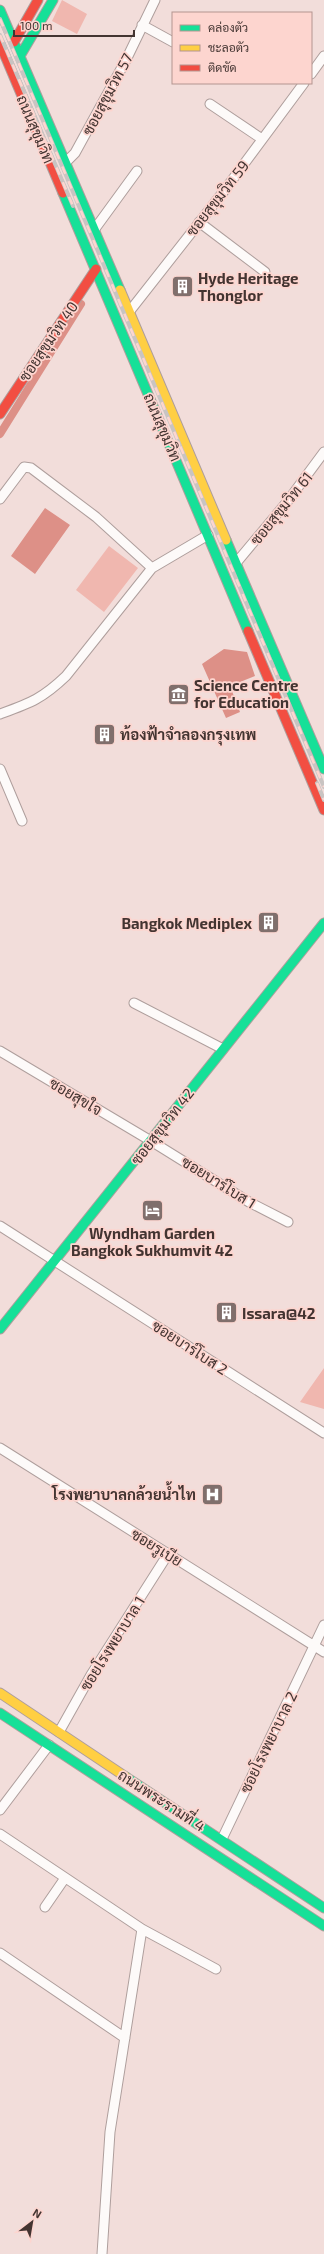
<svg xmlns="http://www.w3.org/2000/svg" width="324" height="2254" font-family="'Exo 2',Sarabun,sans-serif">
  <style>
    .green { fill: #f0b7af }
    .water { fill: #dd9087 }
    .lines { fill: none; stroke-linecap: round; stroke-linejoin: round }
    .canal { stroke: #dd9087; stroke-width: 8 }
    .street-casing { stroke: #ae9e9c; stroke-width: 11 }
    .fast-casing { stroke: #ae9e9c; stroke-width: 11 }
    .slow-casing { stroke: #ae9e9c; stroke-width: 11 }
    .jam-casing { stroke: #ae9e9c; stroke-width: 11 }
    .street { stroke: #fdfaf9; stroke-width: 9 }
    .fast { stroke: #16e098; stroke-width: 9 }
    .slow { stroke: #ffcf43; stroke-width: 9 }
    .jam { stroke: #f24e42; stroke-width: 9 }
    .rail-casing { stroke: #c9c4c2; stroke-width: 4 }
    .rail { stroke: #fdd5cf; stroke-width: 2.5; stroke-dasharray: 8; stroke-linecap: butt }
    .labels { text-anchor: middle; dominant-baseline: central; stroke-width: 3.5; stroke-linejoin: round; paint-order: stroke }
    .street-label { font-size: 15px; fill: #433431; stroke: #fdd5cf }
    .poi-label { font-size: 15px; font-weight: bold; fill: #433431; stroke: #fdd5cf; text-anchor: start }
  </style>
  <rect width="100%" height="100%" fill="#f2ddda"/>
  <path class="green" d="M62,0L87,14L77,34L52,21Z
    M109,546L138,568L104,612L76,590Z
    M324,1368V1409L300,1402Z"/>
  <path class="water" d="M45,508L70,525L35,574L11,556Z
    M224,649L247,652L255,676L230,686L240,712L226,718L202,664Z"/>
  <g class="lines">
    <path class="canal" d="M0,434L81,304"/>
    <defs>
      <path id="street" d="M142,25L173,42
        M311,74L324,56
        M210,104L262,139
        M65,163L75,153L126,60L155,0
        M199,222L265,272
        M94,230L137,171
        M129,312L224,191L304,83
        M0,499L24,467L31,468L96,517L152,568
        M236,563L287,502L324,452
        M0,714C30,703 42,699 66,676L152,568L208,535
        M0,769L22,821
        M134,1003L223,1049
        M0,1051L151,1141L249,1202L288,1222
        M0,1226L324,1433
        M0,1448L324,1652
        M59,1732L91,1675L168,1554
        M0,1810L49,1745
        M0,1834L142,1929L216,1969
        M222,1839L324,1625
        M45,1907L65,1878
        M0,1953L125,2038
        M102,2254L110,2132L142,1929"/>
      <path id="fast" d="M0,10L120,290
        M20,56L53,0
        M63,193L248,631
        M226,540L324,769
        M0,1329L324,923
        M0,1713L324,1926
        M126,1777L324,1908"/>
      <path id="slow" d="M120,290L226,540
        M0,1693L126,1777"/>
      <path id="jam" d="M14,42L38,0
        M0,44L63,193
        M0,414L96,269
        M248,631L324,810"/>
    </defs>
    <use href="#street" class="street-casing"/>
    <use href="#fast" class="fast-casing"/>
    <use href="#slow" class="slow-casing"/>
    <use href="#jam" class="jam-casing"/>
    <use href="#street" class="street"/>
    <use href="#fast" class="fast"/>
    <use href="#slow" class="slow"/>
    <use href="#jam" class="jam"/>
    <defs>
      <path id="rail" d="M0,19L324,787
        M0,35L73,206
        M317,783L324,800"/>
    </defs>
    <use href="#rail" class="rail-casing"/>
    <use href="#rail" class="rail"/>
  </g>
  <defs>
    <symbol id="building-square" viewBox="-11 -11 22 22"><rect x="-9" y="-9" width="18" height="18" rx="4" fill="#806f6c" stroke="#fdd5cf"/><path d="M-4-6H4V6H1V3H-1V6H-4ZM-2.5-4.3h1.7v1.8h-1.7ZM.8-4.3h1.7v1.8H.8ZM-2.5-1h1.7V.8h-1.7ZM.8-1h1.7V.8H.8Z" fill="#fff"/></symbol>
    <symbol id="museum-square" viewBox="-11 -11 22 22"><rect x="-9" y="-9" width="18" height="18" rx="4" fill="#806f6c" stroke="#fdd5cf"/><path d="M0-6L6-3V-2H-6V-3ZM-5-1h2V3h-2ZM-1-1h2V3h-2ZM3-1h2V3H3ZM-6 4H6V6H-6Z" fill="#fff"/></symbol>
    <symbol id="hotel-square" viewBox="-11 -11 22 22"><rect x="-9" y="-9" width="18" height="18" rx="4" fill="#806f6c" stroke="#fdd5cf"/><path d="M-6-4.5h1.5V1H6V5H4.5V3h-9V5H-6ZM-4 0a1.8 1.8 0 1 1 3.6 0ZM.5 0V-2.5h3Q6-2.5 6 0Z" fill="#fff"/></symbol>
    <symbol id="hospital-square" viewBox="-11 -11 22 22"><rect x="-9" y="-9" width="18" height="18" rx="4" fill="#806f6c" stroke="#fdd5cf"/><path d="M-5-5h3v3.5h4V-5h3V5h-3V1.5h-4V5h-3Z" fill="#fff"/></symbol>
  </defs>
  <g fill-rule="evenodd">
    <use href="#building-square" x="170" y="274" width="25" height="25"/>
    <use href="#museum-square" x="166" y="682" width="25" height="25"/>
    <use href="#building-square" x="92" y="722" width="25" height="25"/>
    <use href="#building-square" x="256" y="910" width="25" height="25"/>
    <use href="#hotel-square" x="140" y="1198" width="25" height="25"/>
    <use href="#building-square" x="214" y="1300" width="25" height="25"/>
    <use href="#hospital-square" x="200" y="1482" width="25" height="25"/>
  </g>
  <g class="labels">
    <g class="street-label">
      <text transform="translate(107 94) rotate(-62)">ซอยสุขุมวิท 57</text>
      <text transform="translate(36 129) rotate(67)">ถนนสุขุมวิท</text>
      <text transform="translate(217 198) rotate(-52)">ซอยสุขุมวิท 59</text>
      <text transform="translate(48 341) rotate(-56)">ซอยสุขุมวิท 40</text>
      <text transform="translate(163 427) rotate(67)">ถนนสุขุมวิท</text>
      <text transform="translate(281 508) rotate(-51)">ซอยสุขุมวิท 61</text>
      <text transform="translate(76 1096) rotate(31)">ซอยสุขใจ</text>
      <text transform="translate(162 1126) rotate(-52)">ซอยสุขุมวิท 42</text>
      <text transform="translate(219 1182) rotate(32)">ซอยบาร์โบส 1</text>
      <text transform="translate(190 1347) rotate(33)">ซอยบาร์โบส 2</text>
      <text transform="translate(157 1547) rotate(32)">ซอยรูเบีย</text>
      <text transform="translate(112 1643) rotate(-58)">ซอยโรงพยาบาล 1</text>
      <text transform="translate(268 1742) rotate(-64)">ซอยโรงพยาบาล 2</text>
      <text transform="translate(162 1800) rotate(33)">ถนนพระรามที่ 4</text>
    </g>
    <g class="poi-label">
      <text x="198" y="278">Hyde Heritage<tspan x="198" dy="17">Thonglor</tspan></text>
      <text x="194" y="685">Science Centre<tspan x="194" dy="17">for Education</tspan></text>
      <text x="120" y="734">ท้องฟ้าจำลองกรุงเทพ</text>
      <text x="252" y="923" text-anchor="end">Bangkok Mediplex</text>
      <text x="152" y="1233" text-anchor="middle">Wyndham Garden<tspan x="152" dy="17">Bangkok Sukhumvit 42</tspan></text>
      <text x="242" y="1313">Issara@42</text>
      <text x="196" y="1494" text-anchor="end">โรงพยาบาลกล้วยน้ำไท</text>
    </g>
  </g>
  <rect x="172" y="12" width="140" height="72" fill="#fdd5cf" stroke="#b39590"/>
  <rect x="180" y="25" width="20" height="6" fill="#16e098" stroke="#b39590"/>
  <text x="208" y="32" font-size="12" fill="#433431">คล่องตัว</text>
  <rect x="180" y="45" width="20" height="6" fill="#ffcf43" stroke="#b39590"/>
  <text x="208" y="52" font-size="12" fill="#433431">ชะลอตัว</text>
  <rect x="180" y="65" width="20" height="6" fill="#f24e42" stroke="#b39590"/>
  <text x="208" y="72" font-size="12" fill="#433431">ติดขัด</text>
  <g transform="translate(32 2222) rotate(31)" stroke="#fdd5cf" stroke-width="3" paint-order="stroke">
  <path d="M0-3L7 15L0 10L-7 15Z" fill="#433431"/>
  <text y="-6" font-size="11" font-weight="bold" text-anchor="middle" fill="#433431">N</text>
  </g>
  <path d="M14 30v6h120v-6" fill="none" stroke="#433431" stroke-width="2"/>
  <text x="20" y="30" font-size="12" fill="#433431" stroke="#fdd5cf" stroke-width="3" paint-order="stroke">100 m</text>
</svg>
